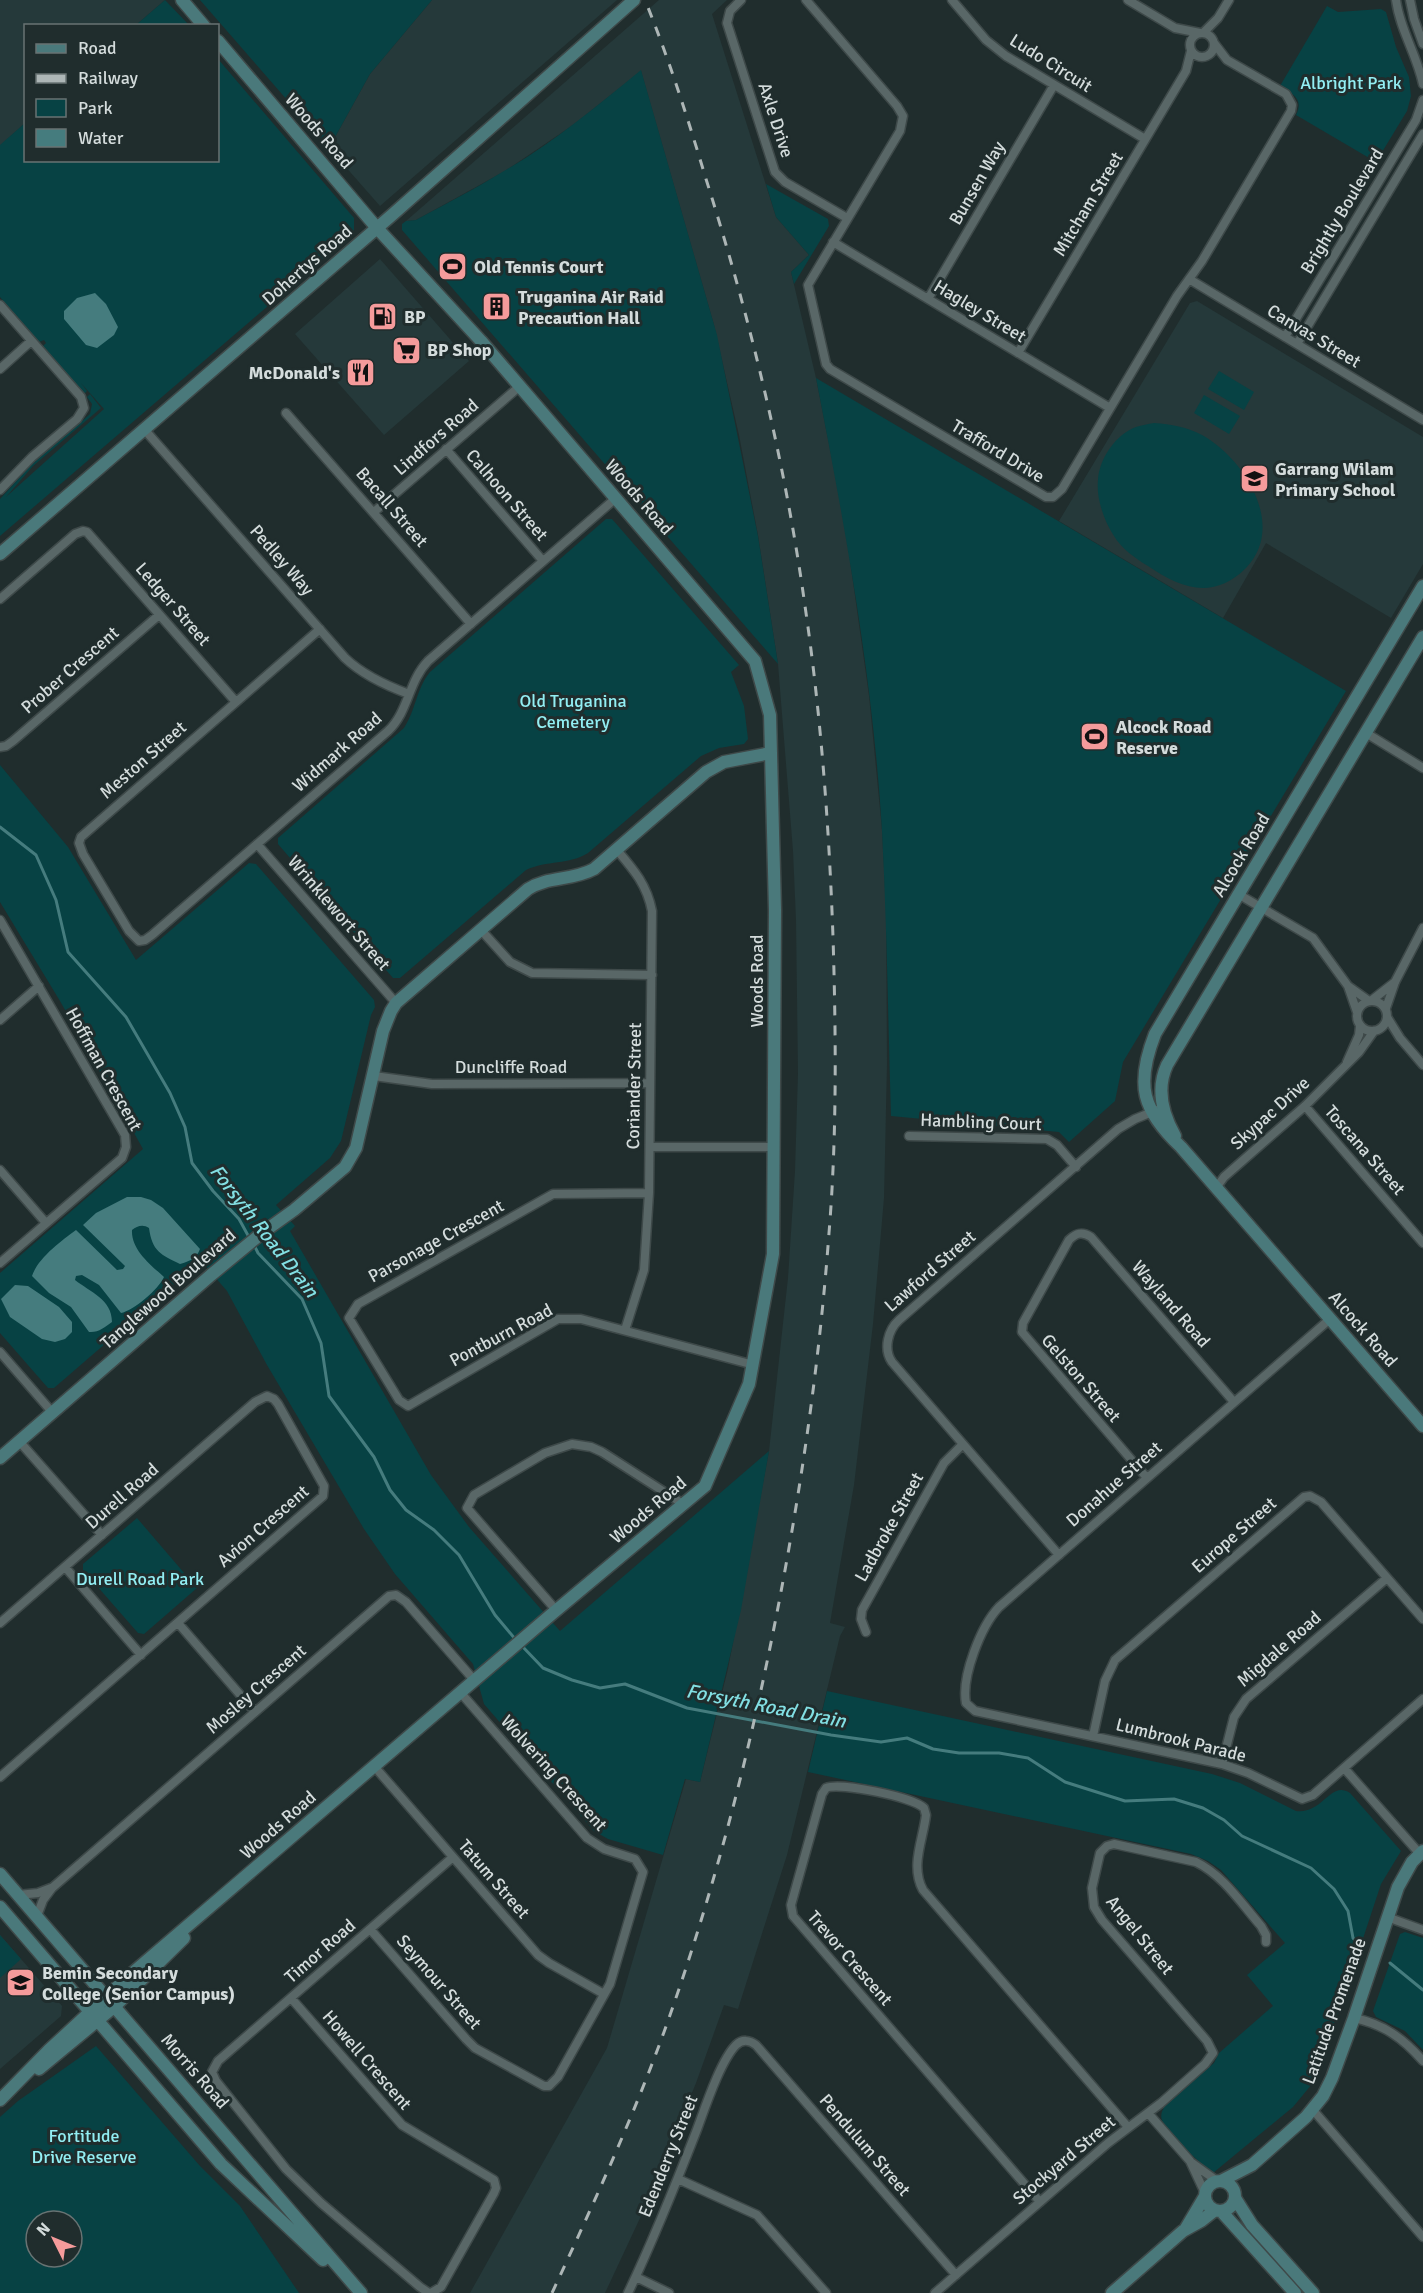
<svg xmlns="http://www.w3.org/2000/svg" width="1423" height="2293" font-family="Signika,sans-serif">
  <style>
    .built { fill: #25393a }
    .green { fill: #074244; fill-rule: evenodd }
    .water { fill: #457c7e }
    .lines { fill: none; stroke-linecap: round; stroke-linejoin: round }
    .stream { stroke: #457c7e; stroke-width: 3 }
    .street-casing { stroke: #3e4949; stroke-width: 11 }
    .secondary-casing { stroke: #3e4949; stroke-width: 15 }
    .street { stroke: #596767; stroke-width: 8 }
    .secondary { stroke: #4a797b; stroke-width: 12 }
    .rail { stroke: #adb6b6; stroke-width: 3; stroke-dasharray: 10 10; stroke-linecap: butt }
    .labels { text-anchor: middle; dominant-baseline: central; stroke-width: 6; stroke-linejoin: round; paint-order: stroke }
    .street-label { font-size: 18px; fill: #d4dcdc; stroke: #202d2d }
    .park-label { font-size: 18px; fill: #92eef3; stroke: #202d2d }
    .poi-label { font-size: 18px; font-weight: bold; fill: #d4dcdc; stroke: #202d2d; text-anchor: start }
    .water-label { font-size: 20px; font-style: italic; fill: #82dfe3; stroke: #202d2d }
  </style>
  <rect width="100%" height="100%" fill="#202d2d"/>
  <path class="built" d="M0,0H165L136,25L26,26L25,123L0,146Z
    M432,0H617L380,206L329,148L370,74Z
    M659,0H727L712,14L776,217L809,255L791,272L816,378L845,525L869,696L882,830L886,907L887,1064L884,1198L873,1324L854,1485L830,1623L845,1627L840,1636L787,1855L738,2009L724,2005L696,2083L648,2201L605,2293H470L607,2048L686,1779L700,1782L728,1669L769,1451L788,1278L795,1171L798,1073L796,920L793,851L778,664L758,535L739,435L714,325L641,71L573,125L505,171L416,220L406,221Z
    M380,259L469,361L384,435L295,334Z
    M1197,301L1423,437V564L1391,618L1266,543L1223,618L1059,521L1190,303Z
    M0,1935L62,2006L61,2016L0,2069Z"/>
  <path class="green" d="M165,0L189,25H136Z
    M200,0H432L370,74L329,148Z
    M1327,6L1338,12L1381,9L1386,12L1396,47L1409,77L1411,96L1407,111L1376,162L1296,115C1304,99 1293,94 1280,86Z
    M218,59L354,218V232L0,536V499L30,466L90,414L92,404L87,397L90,394L101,408L33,466L6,497L104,409L81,383L87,391L84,394L43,346L46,343L44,340L39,342L0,297V145L25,123L26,160H218Z
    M641,70L717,335L758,536L778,664L402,230V224L406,221L416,220C445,204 475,189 504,171C553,143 597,106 641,70Z
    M766,184L828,219L829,226L794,284L791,272L809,255L776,217Z
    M1219,371L1254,392L1244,410L1208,389Z
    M816,378L1346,691L1123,1062L1115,1101L1069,1142L1059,1132L891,1116C888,1021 887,926 882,831C873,678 845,527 816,378Z
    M1204,395L1240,416L1229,434L1194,413Z
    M1154,423C1171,424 1187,427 1202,435C1244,458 1287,526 1246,568C1214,600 1181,589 1148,566C1136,559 1121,548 1114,536C1104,521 1096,498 1098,480C1099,459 1116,434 1136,427C1142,425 1148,424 1154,423Z
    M606,519H612L739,665L731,672L744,706L748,739L744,744L719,748L701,756L588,853C569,865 547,860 526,870L400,978H393L278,844V838L404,728C416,710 416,689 430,672Z
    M0,765L68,847L136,960L249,863L256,864L374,1000L375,1007L371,1015L341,1141L330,1158L276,1205L295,1226L290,1231L431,1475L469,1527L560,1631L769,1451L741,1610L700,1782L685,1779L663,1855L608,1839L594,1831L484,1704L473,1664L395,1574L364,1529L267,1365L227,1291L201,1261L54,1388H48L0,1333V1273L143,1149L60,1001L0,902Z
    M137,1518L197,1588L144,1634L138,1633L83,1570V1564Z
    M827,1691L1212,1774L1240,1783L1296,1811C1324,1814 1330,1780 1350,1793L1401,1851L1381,1884L1343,1999L1312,2084L1293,2107L1213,2173C1200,2163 1168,2135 1162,2120C1160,2115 1162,2111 1165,2106L1214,2063L1219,2053L1273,2006L1247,1975L1285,1943L1221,1870L1208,1861L1191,1854L808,1772Z
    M1405,1932L1423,1938V2050L1405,2031L1376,2017L1373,2011L1400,1934Z
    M0,1935L21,1959L0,1978Z
    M96,2046L200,2166L240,2206L299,2293H0V2117L18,2101ZM36,2221H72V2257H36Z"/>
  <path class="water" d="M95,293L106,304L118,327L114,335L97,348L86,345L64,319V311L77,298Z
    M127,1197H141L151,1200L163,1208L200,1249C196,1259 190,1261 180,1264C161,1255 152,1251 149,1228C143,1224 137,1226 132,1230C131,1250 151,1265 164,1277C159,1289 133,1311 121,1313L99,1285L82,1275L76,1276L75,1280C90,1292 112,1299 112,1322C105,1327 98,1333 89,1332L71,1307L49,1293L32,1276C38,1258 61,1241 76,1230L117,1270L123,1269L125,1266L83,1225L96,1213Z
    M15,1285L28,1286L59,1307L72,1322V1332L65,1339L55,1342L42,1339L10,1317L1,1299Z"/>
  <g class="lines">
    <path class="stream" d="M0,827L36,855L56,900L68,952L126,1017L170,1093L185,1127L192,1163L213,1191L239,1219L250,1239
      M254,1245L258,1253L302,1299L321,1343L329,1396L374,1457L390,1490L406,1510L434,1530L459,1555L495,1615L516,1640
      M521,1645L543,1668L572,1680L600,1688L625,1684L687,1708L831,1735L881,1742L907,1738L933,1749L959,1753H999L1028,1758L1065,1782L1125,1801L1174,1799L1203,1808L1224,1820L1242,1836L1311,1868L1334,1889L1348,1911L1353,1938L1360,1946
      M1390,1963L1423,1990"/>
    <defs>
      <path id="street" d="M741,0L730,11L727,23L775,172L785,182L847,218
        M806,0L897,106L903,116L900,131L808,285L826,364L830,369L1046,497H1053L1062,489L1177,296L1202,261L1291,111L1292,105L1286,94L1227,60L1214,43
        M952,0L986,40L1006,56L1145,139
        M1128,0L1175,28L1200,33
        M1396,0C1400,30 1417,55 1423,84
        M1410,0L1414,19L1423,44
        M1190 45a12 12 0 1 1 24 0a12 12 0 1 1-24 0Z
        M1203,33L1218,18L1229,0
        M833,242L1110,408
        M1189,279L1423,420
        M928,299L1054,85
        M0,305L81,397L84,408L77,419L32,457L0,490
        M1285,337L1416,120L1423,100
        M1297,344L1423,134
        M1018,353L1186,71L1191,51
        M0,369L31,341
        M286,413L471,624
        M144,429L345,658C363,675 387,686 409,694
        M446,449L543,561
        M374,512L520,386
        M0,599L75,534L83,531L87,532L236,702
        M320,629L81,837L79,843L83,854L129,931L139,941L145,940L152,935L388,731C409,711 408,682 428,661L616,498
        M1366,733L1423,768
        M0,747L6,746L13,741L159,615
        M257,844L396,1003
        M617,850C634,870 647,885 652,911L649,1193L644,1270L625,1330
        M1238,894L1313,938L1348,986L1357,1012
        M0,920L125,1135L126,1147L122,1158L0,1263
        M481,930L510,962L532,973L652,975
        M1348,986L1369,1001
        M1372,1000L1395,982
        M1357 1016a15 15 0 1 1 30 0a15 15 0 1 1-30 0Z
        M1386,1008L1395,982L1423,928
        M1387,1017L1400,1038L1423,1065
        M0,1020L39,986
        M1347,1062L1359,1035L1360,1026
        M374,1076L432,1084L650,1083
        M1305,1106L1423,1243
        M909,1136L1047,1139L1057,1145L1076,1167
        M650,1147H775
        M0,1170L46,1223
        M1216,1188L1224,1177L1305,1106L1359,1052L1374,1031
        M649,1193L553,1194L358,1304L349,1318L399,1400L408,1406L558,1319H581L754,1365
        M1330,1319L999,1607C981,1626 961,1677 966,1703L975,1711L1222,1764L1248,1773L1302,1799L1313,1795L1423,1699
        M0,1352L52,1412
        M19,1441L102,1535
        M1147,1478L1022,1332L1023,1323L1069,1240C1076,1233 1082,1231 1091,1237L1234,1402
        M1059,1555L892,1362C883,1349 888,1330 899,1320L1118,1129L1135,1119L1157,1110
        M65,1567L141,1655
        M556,1610L467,1508L474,1495L545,1453L572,1444L591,1447L602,1452L683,1504
        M0,1623L255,1402L267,1396L274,1399L278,1404L324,1486L323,1496L0,1777
        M178,1623L255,1712
        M866,1632L861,1619L862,1610L944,1463L963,1444
        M1093,1736L1105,1681L1115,1660L1304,1497L1310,1496L1321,1502L1423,1619
        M1222,1764L1234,1717L1246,1699L1387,1578
        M374,1766L538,1955L549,1963L604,1994
        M1344,1768L1420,1854
        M18,1895L38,1893L51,1888
        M37,1916L43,1900L52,1888L389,1596L396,1595L406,1602L474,1680
        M1387,1917L1423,1930
        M370,1929L466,2039L475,2048L544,2086H549L558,2077L610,1984L643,1872L635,1859L604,1849L587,1838L460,1692
        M291,1998L402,2125L494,2180L496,2188L494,2193L441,2287L431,2293
        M1354,2018C1383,2024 1403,2038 1423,2061
        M1313,2110L1423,2237
        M1148,2113L1190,2161L1205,2193
        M1192,2163L1217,2181
        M678,2179L757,2215L826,2293
        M1040,2202L793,1916L791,1905L822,1794L826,1788C840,1782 913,1797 924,1808L926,1815C923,1840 910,1866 923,1890L1128,2127
        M636,2277L669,2293
        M429,2293L420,2287L321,2203L286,2169L216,2081L212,2072L218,2061L453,1857
        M628,2293C653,2241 675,2186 696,2132C704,2111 720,2061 736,2045C742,2039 750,2040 756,2045L956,2275
        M935,2293L1108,2143L1161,2103L1205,2064L1213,2053L1207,2041L1102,1920L1094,1907L1092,1888L1100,1853L1107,1846L1114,1844L1196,1862C1223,1875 1241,1903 1261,1926L1266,1935V1942"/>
      <path id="secondary" d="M182,0L204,26
        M0,554L392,215L634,0
        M1423,586L1155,1034C1135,1085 1142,1110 1181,1147L1423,1426
        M1175,1136C1162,1113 1156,1089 1167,1065L1423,637
        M0,1458L211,1275L262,1233L294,1210L345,1167L356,1148L383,1031L391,1011L396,1003L528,889C548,876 572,881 594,869L706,772L724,762L771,753
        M0,1874L361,2293
        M0,1907L221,2164L323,2260
        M39,2069L115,2006L184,1938
        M0,2100L49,2050L129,1976L553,1613L705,1486L749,1384L773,1254L775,910L770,715L755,661L481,341L377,228L218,41
        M1205 2196a15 15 0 1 1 30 0a15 15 0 1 1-30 0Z
        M1221,2181L1252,2165L1306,2117L1323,2096L1332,2078L1354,2018L1398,1887L1412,1862L1423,1851
        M1235,2198L1252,2225L1313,2293
        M1221,2211L1295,2293
        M1186,2228L1205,2196
        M1112,2293L1183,2231L1201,2221L1215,2210"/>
    </defs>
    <use href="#street" class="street-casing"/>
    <use href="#secondary" class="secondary-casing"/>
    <use href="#street" class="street"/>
    <use href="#secondary" class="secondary"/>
    <path class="rail" d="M552,2293C592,2207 632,2120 664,2032C715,1890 752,1744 780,1597C803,1476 820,1355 829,1233C837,1135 836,1035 833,937C829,826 821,715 805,606C785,462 750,318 706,179C688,119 669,59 645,0"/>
  </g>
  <defs>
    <symbol id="stadium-square" viewBox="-11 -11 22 22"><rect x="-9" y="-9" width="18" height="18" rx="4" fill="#f59b9b" stroke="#202d2d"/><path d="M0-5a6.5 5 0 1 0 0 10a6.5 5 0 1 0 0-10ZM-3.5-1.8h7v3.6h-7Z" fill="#111"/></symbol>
    <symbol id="building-square" viewBox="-11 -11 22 22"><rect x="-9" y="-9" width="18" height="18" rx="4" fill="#f59b9b" stroke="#202d2d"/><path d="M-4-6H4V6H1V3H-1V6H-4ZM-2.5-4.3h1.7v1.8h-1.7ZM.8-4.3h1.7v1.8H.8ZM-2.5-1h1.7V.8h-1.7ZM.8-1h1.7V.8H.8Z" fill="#111"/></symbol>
    <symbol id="fuel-square" viewBox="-11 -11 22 22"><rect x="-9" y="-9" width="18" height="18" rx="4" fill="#f59b9b" stroke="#202d2d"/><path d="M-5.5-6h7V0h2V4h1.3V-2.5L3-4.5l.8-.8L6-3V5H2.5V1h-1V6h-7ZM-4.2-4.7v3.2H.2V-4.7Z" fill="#111"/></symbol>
    <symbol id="supermarket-square" viewBox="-11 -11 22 22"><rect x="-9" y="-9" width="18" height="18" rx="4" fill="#f59b9b" stroke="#202d2d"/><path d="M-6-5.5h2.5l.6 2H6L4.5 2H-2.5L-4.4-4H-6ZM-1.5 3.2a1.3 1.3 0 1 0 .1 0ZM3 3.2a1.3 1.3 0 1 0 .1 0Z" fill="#111"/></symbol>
    <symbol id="restaurant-square" viewBox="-11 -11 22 22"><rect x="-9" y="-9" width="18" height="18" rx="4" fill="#f59b9b" stroke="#202d2d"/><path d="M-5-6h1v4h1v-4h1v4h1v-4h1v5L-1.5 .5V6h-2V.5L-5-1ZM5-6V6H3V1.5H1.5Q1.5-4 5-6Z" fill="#111"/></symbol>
    <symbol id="school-square" viewBox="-11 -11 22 22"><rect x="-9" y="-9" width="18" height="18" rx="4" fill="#f59b9b" stroke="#202d2d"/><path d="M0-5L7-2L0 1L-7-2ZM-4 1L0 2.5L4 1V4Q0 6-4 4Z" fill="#111"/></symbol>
  </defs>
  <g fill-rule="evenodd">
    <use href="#stadium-square" x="436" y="250" width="33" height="33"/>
    <use href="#building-square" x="480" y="290" width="33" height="33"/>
    <use href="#fuel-square" x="366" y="300" width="33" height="33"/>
    <use href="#supermarket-square" x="390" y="334" width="33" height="33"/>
    <use href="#restaurant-square" x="344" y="356" width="33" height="33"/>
    <use href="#school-square" x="1238" y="462" width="33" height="33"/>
    <use href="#stadium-square" x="1078" y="720" width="33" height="33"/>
    <use href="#school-square" x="4" y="1966" width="33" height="33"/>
  </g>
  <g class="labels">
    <g class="street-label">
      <text transform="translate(1051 63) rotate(32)">Ludo Circuit</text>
      <text transform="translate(776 120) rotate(72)">Axle Drive</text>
      <text transform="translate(319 131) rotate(49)">Woods Road</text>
      <text transform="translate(977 183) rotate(-60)">Bunsen Way</text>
      <text transform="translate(1088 204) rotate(-59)">Mitcham Street</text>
      <text transform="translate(1342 211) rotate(-59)">Brightly Boulevard</text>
      <text transform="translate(307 265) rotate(-41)">Dohertys Road</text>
      <text transform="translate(980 311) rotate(31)">Hagley Street</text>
      <text transform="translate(1314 336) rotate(31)">Canvas Street</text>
      <text transform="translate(436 437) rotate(-41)">Lindfors Road</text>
      <text transform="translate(998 451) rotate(31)">Trafford Drive</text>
      <text transform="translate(507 495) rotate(49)">Calhoon Street</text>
      <text transform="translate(639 497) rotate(49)">Woods Road</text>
      <text transform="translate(392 507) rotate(49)">Bacall Street</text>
      <text transform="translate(282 560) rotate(49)">Pedley Way</text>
      <text transform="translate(173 604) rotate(49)">Ledger Street</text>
      <text transform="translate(70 670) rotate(-41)">Prober Crescent</text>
      <text transform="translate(337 752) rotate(-41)">Widmark Road</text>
      <text transform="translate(143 760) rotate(-41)">Meston Street</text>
      <text transform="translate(1241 855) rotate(-59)">Alcock Road</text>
      <text transform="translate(339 913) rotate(49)">Wrinklewort Street</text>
      <text transform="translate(757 981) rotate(-90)">Woods Road</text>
      <text x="511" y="1067">Duncliffe Road</text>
      <text transform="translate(104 1069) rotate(61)">Hoffman Crescent</text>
      <text transform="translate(634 1086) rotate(-89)">Coriander Street</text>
      <text transform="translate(1270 1113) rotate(-42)">Skypac Drive</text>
      <text transform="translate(981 1122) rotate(2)">Hambling Court</text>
      <text transform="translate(1365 1150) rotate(49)">Toscana Street</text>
      <text transform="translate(436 1241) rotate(-29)">Parsonage Crescent</text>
      <text transform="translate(930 1271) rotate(-41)">Lawford Street</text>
      <text transform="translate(168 1289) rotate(-41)">Tanglewood Boulevard</text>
      <text transform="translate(1171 1304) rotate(49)">Wayland Road</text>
      <text transform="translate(1363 1329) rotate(49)">Alcock Road</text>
      <text transform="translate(501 1335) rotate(-28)">Pontburn Road</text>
      <text transform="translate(1081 1378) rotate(49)">Gelston Street</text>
      <text transform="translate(1114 1484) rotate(-41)">Donahue Street</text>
      <text transform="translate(122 1496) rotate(-41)">Durell Road</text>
      <text transform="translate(648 1510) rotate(-40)">Woods Road</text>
      <text transform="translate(263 1526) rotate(-41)">Avion Crescent</text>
      <text transform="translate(889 1527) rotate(-61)">Ladbroke Street</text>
      <text transform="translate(1234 1535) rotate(-41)">Europe Street</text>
      <text transform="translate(1279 1649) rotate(-41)">Migdale Road</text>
      <text transform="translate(256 1689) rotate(-41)">Mosley Crescent</text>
      <text transform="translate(1181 1740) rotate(14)">Lumbrook Parade</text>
      <text transform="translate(554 1773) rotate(48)">Wolvering Crescent</text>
      <text transform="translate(278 1825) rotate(-41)">Woods Road</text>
      <text transform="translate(494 1879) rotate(49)">Tatum Street</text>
      <text transform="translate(1140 1935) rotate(51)">Angel Street</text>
      <text transform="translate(320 1951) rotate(-41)">Timor Road</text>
      <text transform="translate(850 1958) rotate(49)">Trevor Crescent</text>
      <text transform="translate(439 1982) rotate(49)">Seymour Street</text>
      <text transform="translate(1334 2011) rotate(-70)">Latitude Promenade</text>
      <text transform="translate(367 2060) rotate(49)">Howell Crescent</text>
      <text transform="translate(195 2071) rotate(49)">Morris Road</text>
      <text transform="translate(865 2145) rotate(49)">Pendulum Street</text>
      <text transform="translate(668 2156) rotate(-68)">Edenderry Street</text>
      <text transform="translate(1064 2160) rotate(-40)">Stockyard Street</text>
    </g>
    <g class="park-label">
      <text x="1351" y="83">Albright Park</text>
      <text x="573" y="701">Old Truganina<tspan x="573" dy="21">Cemetery</tspan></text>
      <text x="140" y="1579">Durell Road Park</text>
      <text x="84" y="2136">Fortitude<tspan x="84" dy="21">Drive Reserve</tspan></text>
    </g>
    <g class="poi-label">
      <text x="474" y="267">Old Tennis Court</text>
      <text x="518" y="297">Truganina Air Raid<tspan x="518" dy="21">Precaution Hall</tspan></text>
      <text x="404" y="317">BP</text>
      <text x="427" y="350">BP Shop</text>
      <text x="340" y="373" text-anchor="end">McDonald's</text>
      <text x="1275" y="469">Garrang Wilam<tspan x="1275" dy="21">Primary School</tspan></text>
      <text x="1116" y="727">Alcock Road<tspan x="1116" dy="21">Reserve</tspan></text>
      <text x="42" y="1973">Bemin Secondary<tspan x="42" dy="21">College (Senior Campus)</tspan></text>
    </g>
    <g class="water-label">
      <text transform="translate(264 1231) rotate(52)">Forsyth Road Drain</text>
      <text transform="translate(766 1706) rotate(11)">Forsyth Road Drain</text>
    </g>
  </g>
  <rect x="24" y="24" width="195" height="138" fill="#202d2d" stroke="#687373" stroke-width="1.5"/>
  <rect x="36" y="44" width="30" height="9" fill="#4a797b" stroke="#687373" stroke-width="1.5"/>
  <text x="78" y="54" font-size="18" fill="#d4dcdc">Road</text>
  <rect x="36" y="74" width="30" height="9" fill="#adb6b6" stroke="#687373" stroke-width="1.5"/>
  <text x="78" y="84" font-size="18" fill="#d4dcdc">Railway</text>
  <rect x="36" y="99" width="30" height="18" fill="#074244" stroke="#687373" stroke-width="1.5"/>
  <text x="78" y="114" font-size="18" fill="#d4dcdc">Park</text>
  <rect x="36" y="129" width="30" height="18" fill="#457c7e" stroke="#687373" stroke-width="1.5"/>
  <text x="78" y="144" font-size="18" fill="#d4dcdc">Water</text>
  <g transform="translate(54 2239) rotate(313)"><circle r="28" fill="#202d2d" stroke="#687373" stroke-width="1.5"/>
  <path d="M0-4.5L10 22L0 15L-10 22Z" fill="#f59b9b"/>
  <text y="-9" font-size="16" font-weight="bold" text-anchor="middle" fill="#d4dcdc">N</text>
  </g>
</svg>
